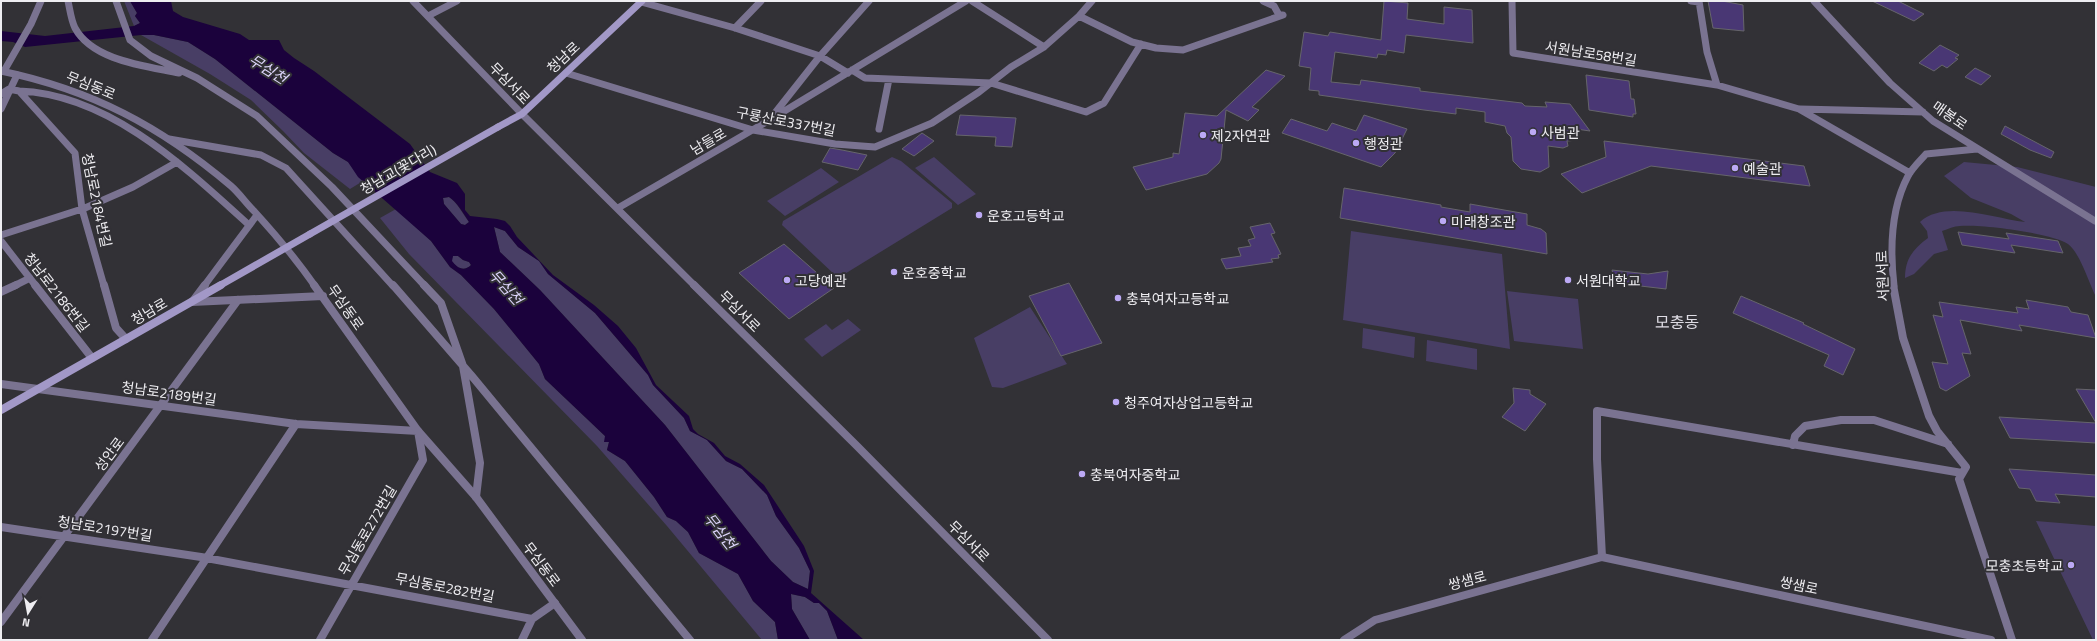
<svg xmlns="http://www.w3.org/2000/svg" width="2097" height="641" font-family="'Titillium Web','Noto Sans KR',sans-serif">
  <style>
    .green { fill: #483e65 }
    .water { fill: #1b023c; fill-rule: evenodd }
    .building { fill: #493774; stroke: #66656b }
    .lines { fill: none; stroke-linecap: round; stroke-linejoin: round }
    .minor-far1 { stroke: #7a7391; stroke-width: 7 }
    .minor { stroke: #7a7391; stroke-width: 8 }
    .tertiary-far1 { stroke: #7a7391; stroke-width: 7 }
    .tertiary { stroke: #7a7391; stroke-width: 8 }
    .secondary-far1 { stroke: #a298c7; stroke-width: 7 }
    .secondary { stroke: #a298c7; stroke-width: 8 }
    .secondary-bridge { stroke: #a298c7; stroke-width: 7 }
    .poi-dot { fill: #bca9f5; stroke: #323136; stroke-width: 1.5 }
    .labels { text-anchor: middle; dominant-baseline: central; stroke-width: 4; stroke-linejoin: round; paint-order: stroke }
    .street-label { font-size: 14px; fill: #eeedf1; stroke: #323136 }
    .poi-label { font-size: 14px; fill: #eeedf1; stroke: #323136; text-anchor: start }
    .water-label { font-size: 15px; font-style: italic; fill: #ddd5fb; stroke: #323136 }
    .quarter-label { font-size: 16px; fill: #dedce4; stroke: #323136 }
  </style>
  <rect width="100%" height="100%" fill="#323136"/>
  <path class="green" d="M124,1H130L137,13L135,16L140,23L134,26Z
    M141,35H154L188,42L215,59L333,153L348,162L363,181L350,189L304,153L283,131L251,100L210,74Z
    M892,157L901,161L952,203V208L843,275H835L782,225L783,221Z
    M934,157L976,194L958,205L915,168Z
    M1964,162L2017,167L2096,187V297C2089,283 2080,253 2068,244C2052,233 1980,224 1960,226C1954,226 1948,229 1942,231L1948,250L1934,254L1914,274L1905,278C1905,259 1913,249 1928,238L1927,231L1920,222C1945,199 1995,219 2025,222L2011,214L1971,198L1944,176Z
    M821,168L839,182L785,216L767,201Z
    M449,197C457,202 463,214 469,222L465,225L461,224L444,204L443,198Z
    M396,209L431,241L450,267L461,275L494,309L539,364L545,379L605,436L609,442L607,450L625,461L654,497L667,517L676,521L688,532L699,553L738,574L753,601L775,622L778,640H762L667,526L597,446L409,254L380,218Z
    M494,227L505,231L518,247L539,261L548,274L595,313L648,375L653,385L684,418L690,431L707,440L726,461L742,469L767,495L776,516L799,548L810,571L808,589L793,582L771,561L665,425L540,290L500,252Z
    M1351,231L1502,254L1510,349L1343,320Z
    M453,256H458L463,260L469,262L471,265C464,272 457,268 451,261Z
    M1507,291L1578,299L1583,349L1514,341Z
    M1030,307L1067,364L1003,388L992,387L974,338Z
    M848,319L861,330L822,357L804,339L826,324L832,330Z
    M1363,328L1415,337L1414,358L1362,348Z
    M1427,340L1477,349V370L1426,361Z
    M2036,521L2096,526V640H2093Z
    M791,594L805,597L814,603H819L827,611L838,640H810L792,609Z"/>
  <path class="water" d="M130,1H171L173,11L183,17L240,34L249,40H279L284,50L294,58L314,71L410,144L430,172L457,183L465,194V210L470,216L497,219L505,221L510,226L517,237L553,275L594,305L618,326L636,348L656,385L689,416L693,429L698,434L714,443L725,456L740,464L764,485L804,546L814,571L811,593L864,640H838L827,611L819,603H814L805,597L791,594L792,609L810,640H778L775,622L753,601L738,574L699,553L688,532L676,521L667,517L654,497L625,461L607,450L609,442H604L605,436L545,379L539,364L494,309L461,275L450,267L431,241L358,177L348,162L333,153L215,59L188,42L154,35H141L25,47L13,42L1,41V31L45,36L134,26L140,23L135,16L137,13ZM449,197C457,202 463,213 469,222L465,225L461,224L444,204L443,198ZM494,227L505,231L518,247L539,261L548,274L595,313L648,375L653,385L684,418L690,431L707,440L726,461L742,469L767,495L776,516L799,548L810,571L808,589L793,582L771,561L665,425L540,290L500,252ZM453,256H458L463,260L469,262L471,265C464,272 457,268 452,261Z"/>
  <path class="building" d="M1384,1L1408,3L1407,19L1444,24V7L1472,10L1473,43L1406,35L1404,53L1387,50L1386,55L1378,54L1377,58L1335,52L1331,82L1360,85L1361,80L1420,88V91L1522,103L1525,106L1547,107L1545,102L1570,104L1590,131L1576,129L1577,140L1567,141L1568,146L1563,148L1548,146L1549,167L1540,172L1521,169L1513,161L1511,137L1507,133L1505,126L1485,122V112L1456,108V114L1424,110L1319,95V91L1309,90L1311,68L1299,66L1304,32L1328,36L1330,32L1381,40Z
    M1708,1H1722L1743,5L1744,31L1713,28Z
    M1872,1H1898L1924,14L1914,21Z
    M1940,45L1959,55L1955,58L1958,59L1947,68L1942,65L1934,71L1919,63Z
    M1975,68L1991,76L1981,85L1965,77Z
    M1266,70L1285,76L1252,107L1259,110L1248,121L1226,110L1221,159L1219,163L1207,174L1146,190L1133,167L1173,157V153L1179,154L1185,113L1217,116Z
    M1586,75L1629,81L1631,99H1634L1636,114H1633V117L1589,110Z
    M960,115L1016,118L1012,147L995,146L996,137L956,135Z
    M1364,115L1407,129L1395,153L1381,167L1282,133L1291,119L1327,131L1332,123L1356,131Z
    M2005,126L2054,152L2051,158L2030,150L2001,134Z
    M922,133L934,141L914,156L902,149Z
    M1604,141L1804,166L1810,186L1651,166L1582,193L1561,174L1606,157Z
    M830,148L842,150L867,155L858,170L822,162Z
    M1344,188L1441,205V207L1470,212V204L1527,214V225L1541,229L1546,233L1547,254L1340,218Z
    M1270,223L1275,233L1271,234L1281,254L1278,255L1279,258L1271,259L1273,262L1226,269L1221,259L1241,256L1238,248L1251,246L1248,240L1255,238L1250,227Z
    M1958,232L2009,239L2006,233L2058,241L2063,253L2011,245L2015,253L1962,245Z
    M784,244L834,288L789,319L739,273Z
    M1612,270L1648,274L1668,271L1666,289L1615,283Z
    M1069,283L1102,343L1061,356L1029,296Z
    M1741,296L1804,323L1803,324L1855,349L1843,375L1824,366L1829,355L1733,313Z
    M2026,300L2068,307L2071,312L2088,315L2096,338L2019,325L2022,331L1960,320L1971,354L1962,353L1970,376L1946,391L1940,388L1932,362L1948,364L1933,315L1943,317L1939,302L2018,313L2016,307L2029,309Z
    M1513,388L1530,390V394L1546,404L1525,431L1502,417L1514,403Z
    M2076,389L2096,390V443L2010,438L1999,417L2096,423Z
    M2009,469L2096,475V497L2055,494L2060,503L2036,501L2030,489L2019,488Z"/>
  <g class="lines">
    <path class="minor-far1" d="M68,1C70,10 71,20 75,28C93,61 146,66 179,73
      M116,1L130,40L151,56L197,78L257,116L332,187L425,286
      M972,1L1044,47
      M1512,1L1513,53L1717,85L1799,109L1910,173
      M1691,1L1699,2
      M1699,1L1707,52L1717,85
      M1814,1L1890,83L1933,121L2095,221
      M641,2L735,28L820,56L848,73
      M428,16L457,1
      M1079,16L1132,42L1156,48L1183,50L1283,15H1279L1274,6L1263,1
      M735,28L761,1
      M852,70L865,78L991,83L1086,112L1104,103L1141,44
      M566,73L753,130L835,144L875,147L932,123L979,92L1011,67L1044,47L1079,16L1092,1
      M19,91C109,94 186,168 249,225
      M1,94L9,89L19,91L75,153L82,209L104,286
      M1,109L17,75
      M1800,109L1923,112
      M771,118L820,56L869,1
      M879,129L889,79
      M169,139L261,155L286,168L393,286
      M618,208L768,121L966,1
      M1,235L85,208L133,187L177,162
      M1,241L36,286
      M14,286L30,278
      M1894,286C1890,251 1891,208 1908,176C1913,167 1920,161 1926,154L1977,149"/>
    <path class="minor" d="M35,285L92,358
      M104,285L116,328L126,339
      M393,285L471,375L690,640
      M424,285L441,303L463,366L480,463L476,497
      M1893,285L1903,338L1929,416L1937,431L1966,467L1959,479L2012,640
      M1,292L16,285
      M1,384L296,424L418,431L423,460L320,640
      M1793,445L1795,436L1805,426L1841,420H1874L1948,444
      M1,527L201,557L532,619
      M1602,557L1597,459V411L1962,473
      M532,619L555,603
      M1,622L238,300
      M152,640L296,424
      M522,640L532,619"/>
    <path class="tertiary-far1" d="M413,1L522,114L695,286
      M1,71C92,90 160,126 231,186C239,193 246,203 254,211C276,235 296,259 315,286
      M4,71L31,24L41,1
      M204,286L257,215"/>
    <path class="tertiary" d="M314,285L418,431L476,497L582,640
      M694,285L857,446L1048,640
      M193,301L205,285
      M192,302L323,296
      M1344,640L1375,620L1602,557L1991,640"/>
    <path class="secondary-far1" d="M498,127L522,114L642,1
      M219,286L310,234"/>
    <path class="secondary" d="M1,410L221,285"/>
    <path class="secondary-bridge" d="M310,234L498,127"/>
  </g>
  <g class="poi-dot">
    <circle cx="1533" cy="132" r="4"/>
    <circle cx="1203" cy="135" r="4"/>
    <circle cx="1356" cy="143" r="4"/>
    <circle cx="1735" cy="168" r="4"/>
    <circle cx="979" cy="215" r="4"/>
    <circle cx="1443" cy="221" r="4"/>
    <circle cx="894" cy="272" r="4"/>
    <circle cx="787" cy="280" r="4"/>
    <circle cx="1568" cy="280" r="4"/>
    <circle cx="1118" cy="298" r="4"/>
    <circle cx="1116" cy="402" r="4"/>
    <circle cx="1082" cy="474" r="4"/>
    <circle cx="2071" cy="565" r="4"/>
  </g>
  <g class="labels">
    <g class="street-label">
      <text transform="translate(1591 53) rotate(9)">서원남로58번길</text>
      <text transform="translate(563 57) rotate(-43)">청남로</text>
      <text transform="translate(510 83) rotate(46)">무심서로</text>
      <text transform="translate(91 85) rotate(22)">무심동로</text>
      <text transform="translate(1950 115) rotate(35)">매봉로</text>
      <text transform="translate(786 121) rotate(11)">구룡산로337번길</text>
      <text transform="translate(708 141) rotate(-30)">남들로</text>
      <text transform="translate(398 169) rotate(-30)">청남교(꽃다리)</text>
      <text transform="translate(97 200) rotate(78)">청남로2184번길</text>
      <text transform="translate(1882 276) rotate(-92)">서원서로</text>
      <text transform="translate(57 292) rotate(52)">청남로2186번길</text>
      <text transform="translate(346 307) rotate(55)">무심동로</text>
      <text transform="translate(149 311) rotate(-30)">청남로</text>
      <text transform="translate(740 311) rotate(45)">무심서로</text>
      <text transform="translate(169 393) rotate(8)">청남로2189번길</text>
      <text transform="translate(109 454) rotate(-53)">성안로</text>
      <text transform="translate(105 528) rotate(9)">청남로2197번길</text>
      <text transform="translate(367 530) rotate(-60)">무심동로272번길</text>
      <text transform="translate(969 541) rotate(45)">무심서로</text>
      <text transform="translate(542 564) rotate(53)">무심동로</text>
      <text transform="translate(1467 580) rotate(-15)">쌍샘로</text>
      <text transform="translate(1799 585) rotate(12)">쌍샘로</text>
      <text transform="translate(445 587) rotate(11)">무심동로282번길</text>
    </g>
    <g class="poi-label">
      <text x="1541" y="132">사범관</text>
      <text x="1211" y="135">제2자연관</text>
      <text x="1364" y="143">행정관</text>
      <text x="1743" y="168">예술관</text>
      <text x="987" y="215">운호고등학교</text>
      <text x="1451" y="221">미래창조관</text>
      <text x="902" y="272">운호중학교</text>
      <text x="795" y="280">고당예관</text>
      <text x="1576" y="280">서원대학교</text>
      <text x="1126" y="298">충북여자고등학교</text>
      <text x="1124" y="402">청주여자상업고등학교</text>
      <text x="1090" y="474">충북여자중학교</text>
      <text x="2063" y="565" text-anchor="end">모충초등학교</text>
    </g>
    <g class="water-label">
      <text transform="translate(268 69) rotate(32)">무심천</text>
      <text transform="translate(506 287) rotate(48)">무심천</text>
      <text transform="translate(720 531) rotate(52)">무심천</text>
    </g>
    <g class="quarter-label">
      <text x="1677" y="322">모충동</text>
    </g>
  </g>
  <rect width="2097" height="641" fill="none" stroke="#eeedf1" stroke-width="4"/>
  <g transform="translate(28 613) rotate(191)" stroke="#323136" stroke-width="3" paint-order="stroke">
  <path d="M0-3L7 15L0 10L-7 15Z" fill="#eeedf1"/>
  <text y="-6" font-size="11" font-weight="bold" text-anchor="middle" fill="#eeedf1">N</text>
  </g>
</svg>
